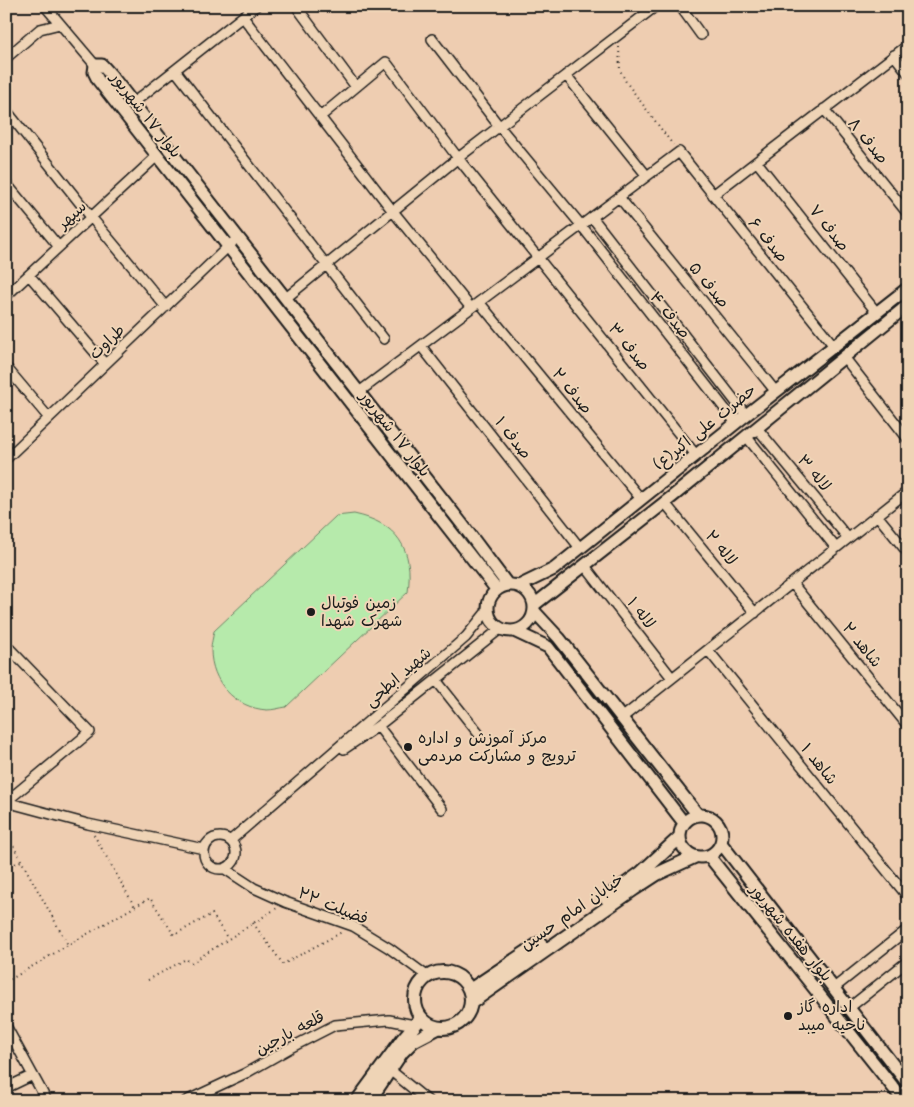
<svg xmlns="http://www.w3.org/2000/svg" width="914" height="1107" font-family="'Architects Daughter','Playpen Sans Arabic',sans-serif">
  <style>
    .green { fill: #b6eaab; stroke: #698364 }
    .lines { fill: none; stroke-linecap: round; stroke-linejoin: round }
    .minor-casing { stroke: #1c1c1c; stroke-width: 12 }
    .tertiary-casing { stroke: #1c1c1c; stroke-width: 15 }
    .secondary-casing { stroke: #1c1c1c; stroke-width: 16 }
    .path { stroke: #1c1c1c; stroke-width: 2; stroke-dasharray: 1 4; stroke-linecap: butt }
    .minor { stroke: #efd4b6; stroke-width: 9 }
    .tertiary { stroke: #efd4b6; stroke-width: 11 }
    .secondary { stroke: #efd4b6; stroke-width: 12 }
    .poi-dot { fill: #1c1c1c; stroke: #efd4b6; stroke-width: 2 }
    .labels { text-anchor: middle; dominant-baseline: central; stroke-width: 4; stroke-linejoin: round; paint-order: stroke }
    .street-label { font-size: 16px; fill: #1c1c1c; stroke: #efd4b6 }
    .poi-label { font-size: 16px; fill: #1c1c1c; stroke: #efd4b6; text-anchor: start }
  </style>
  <rect width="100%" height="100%" fill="#eecdb1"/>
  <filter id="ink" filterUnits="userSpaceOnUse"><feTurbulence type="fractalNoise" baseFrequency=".02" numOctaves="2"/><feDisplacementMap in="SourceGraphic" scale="10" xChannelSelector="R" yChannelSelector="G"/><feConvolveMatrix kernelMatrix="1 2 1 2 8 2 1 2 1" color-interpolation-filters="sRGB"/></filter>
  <g filter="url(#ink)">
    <path class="green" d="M354,514C397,523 414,548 408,592L286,707C280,708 273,710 267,710C235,708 211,682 211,650C211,644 213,637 214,631L336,516Z"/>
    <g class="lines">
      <defs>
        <path id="minor" d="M45,6L95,65
          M296,6L356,87
          M680,6L701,35
          M907,6L908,7
          M243,17L392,210L471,308
          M432,39L499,126L581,225L736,423
          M894,55L908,73
          M6,58L40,29L60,24
          M175,70L384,339
          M566,75L647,176
          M133,103L256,6
          M824,109L908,214
          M6,110L91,217L166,307
          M320,117L386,62L458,158L696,455
          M757,162L877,313
          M6,183L59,247
          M713,195L908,45
          M619,197L776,392
          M592,217L746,415
          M29,275L105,364
          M6,296L157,156
          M286,298L458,158L656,6
          M479,302L641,499
          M421,346L580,548
          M844,357L908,439
          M6,367L49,418
          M359,392L679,152L834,346
          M757,428L848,538
          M746,436L836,548
          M6,459L232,243
          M665,503L755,613
          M877,515L908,553
          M585,566L672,678
          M792,583L908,726
          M6,645L90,732L7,801
          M708,650L908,897
          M436,680L478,733
          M623,717L908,491
          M378,726L442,809
          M344,749L378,726L500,629
          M6,802L88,824L204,849
          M204 853a16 16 0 1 1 32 0a16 16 0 1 1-32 0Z
          M231,840L466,637L487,611
          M225,869L254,888L285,902L353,926L389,948L427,976
          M834,988L908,929
          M849,1008L908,961
          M6,1026L47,1101
          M390,1070L428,1101
          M6,1088L33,1075
          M186,1101L246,1073L290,1048L335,1025L389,1020L414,1025"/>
        <path id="tertiary" d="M488 608a23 23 0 1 1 46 0a23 23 0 1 1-46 0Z
          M519,586L554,569L746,415L908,288
          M496,589L98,80L94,72L95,65H102L111,75L462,524L507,584
          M534,605L673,496L908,305
          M534,611L559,638L698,815
          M514,631L548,647L684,823
          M680 836a21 21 0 1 1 42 0a21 21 0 1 1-42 0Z
          M721,843L908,1084
          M709,856L904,1101"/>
        <path id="secondary" d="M606,898L641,873L679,838
          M415 1000a28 28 0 1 1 56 0a28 28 0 1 1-56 0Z
          M470,990L540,943
          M472,1002L634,889L657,874L694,857
          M357,1101L402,1040L421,1018
          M369,1101L402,1052L413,1041L438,1028"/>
      </defs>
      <use href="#minor" class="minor-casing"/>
      <use href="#tertiary" class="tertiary-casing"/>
      <use href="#secondary" class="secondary-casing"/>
      <path class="path" d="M619,47L620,70L626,82L673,145
        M6,833L68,945L150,898L174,935L212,914L228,939
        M94,835L135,907
        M6,868L21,861
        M253,923L283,964L342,932
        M148,980L186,959L191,963L277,908
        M6,982L68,945"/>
      <use href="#minor" class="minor"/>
      <use href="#tertiary" class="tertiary"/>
      <use href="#secondary" class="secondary"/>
    </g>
  </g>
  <g class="poi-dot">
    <circle cx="311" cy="612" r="5"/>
    <circle cx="408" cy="747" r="5"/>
    <circle cx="788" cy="1016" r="5"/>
  </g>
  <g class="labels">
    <g class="street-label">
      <text transform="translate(146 115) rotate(52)">بلوار ۱۷ شهریور</text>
      <text transform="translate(868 141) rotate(51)">صدف ۸</text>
      <text transform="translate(72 215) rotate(-43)">سپهر</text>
      <text transform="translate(829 228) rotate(52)">صدف ۷</text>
      <text transform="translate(768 240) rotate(51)">صدف ۶</text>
      <text transform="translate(709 285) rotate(51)">صدف ۵</text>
      <text transform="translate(670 315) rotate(52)">صدف ۴</text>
      <text transform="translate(107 342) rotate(-44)">طراوت</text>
      <text transform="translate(629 347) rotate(51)">صدف ۳</text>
      <text transform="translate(572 391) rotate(51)">صدف ۲</text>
      <text transform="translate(705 427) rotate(-39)">حضرت علی اکبر(ع)</text>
      <text transform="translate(395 434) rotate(52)">بلوار ۱۷ شهریور</text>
      <text transform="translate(513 438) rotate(52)">صدف ۱</text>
      <text transform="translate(814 473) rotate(50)">لاله ۳</text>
      <text transform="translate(721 548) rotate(51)">لاله ۲</text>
      <text transform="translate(641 613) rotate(52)">لاله ۱</text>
      <text transform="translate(862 645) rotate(51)">شاهد ۲</text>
      <text transform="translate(398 677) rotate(-41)">شهید ابطحی</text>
      <text transform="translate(819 764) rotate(51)">شاهد ۱</text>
      <text transform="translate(333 906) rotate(22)">فضیلت ۲۲</text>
      <text transform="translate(572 912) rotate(-35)">خیابان امام حسین</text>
      <text transform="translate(791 933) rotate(51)">بلوار هفده شهریور</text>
      <text transform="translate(290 1033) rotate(-28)">قلعه بارجین</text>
    </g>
    <g class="poi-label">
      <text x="321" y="603">زمین فوتبال<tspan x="321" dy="18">شهرک شهدا</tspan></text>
      <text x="418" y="738">مرکز آموزش و اداره<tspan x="418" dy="18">ترویج و مشارکت مردمی</tspan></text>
      <text x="798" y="1007">اداره گاز<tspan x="798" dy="18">ناحیه میبد</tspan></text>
    </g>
  </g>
  <rect width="914" height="1107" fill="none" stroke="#efd4b6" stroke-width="25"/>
  <rect x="12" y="12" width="889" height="1082" fill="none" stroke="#1c1c1c" stroke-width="2" filter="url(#ink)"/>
</svg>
